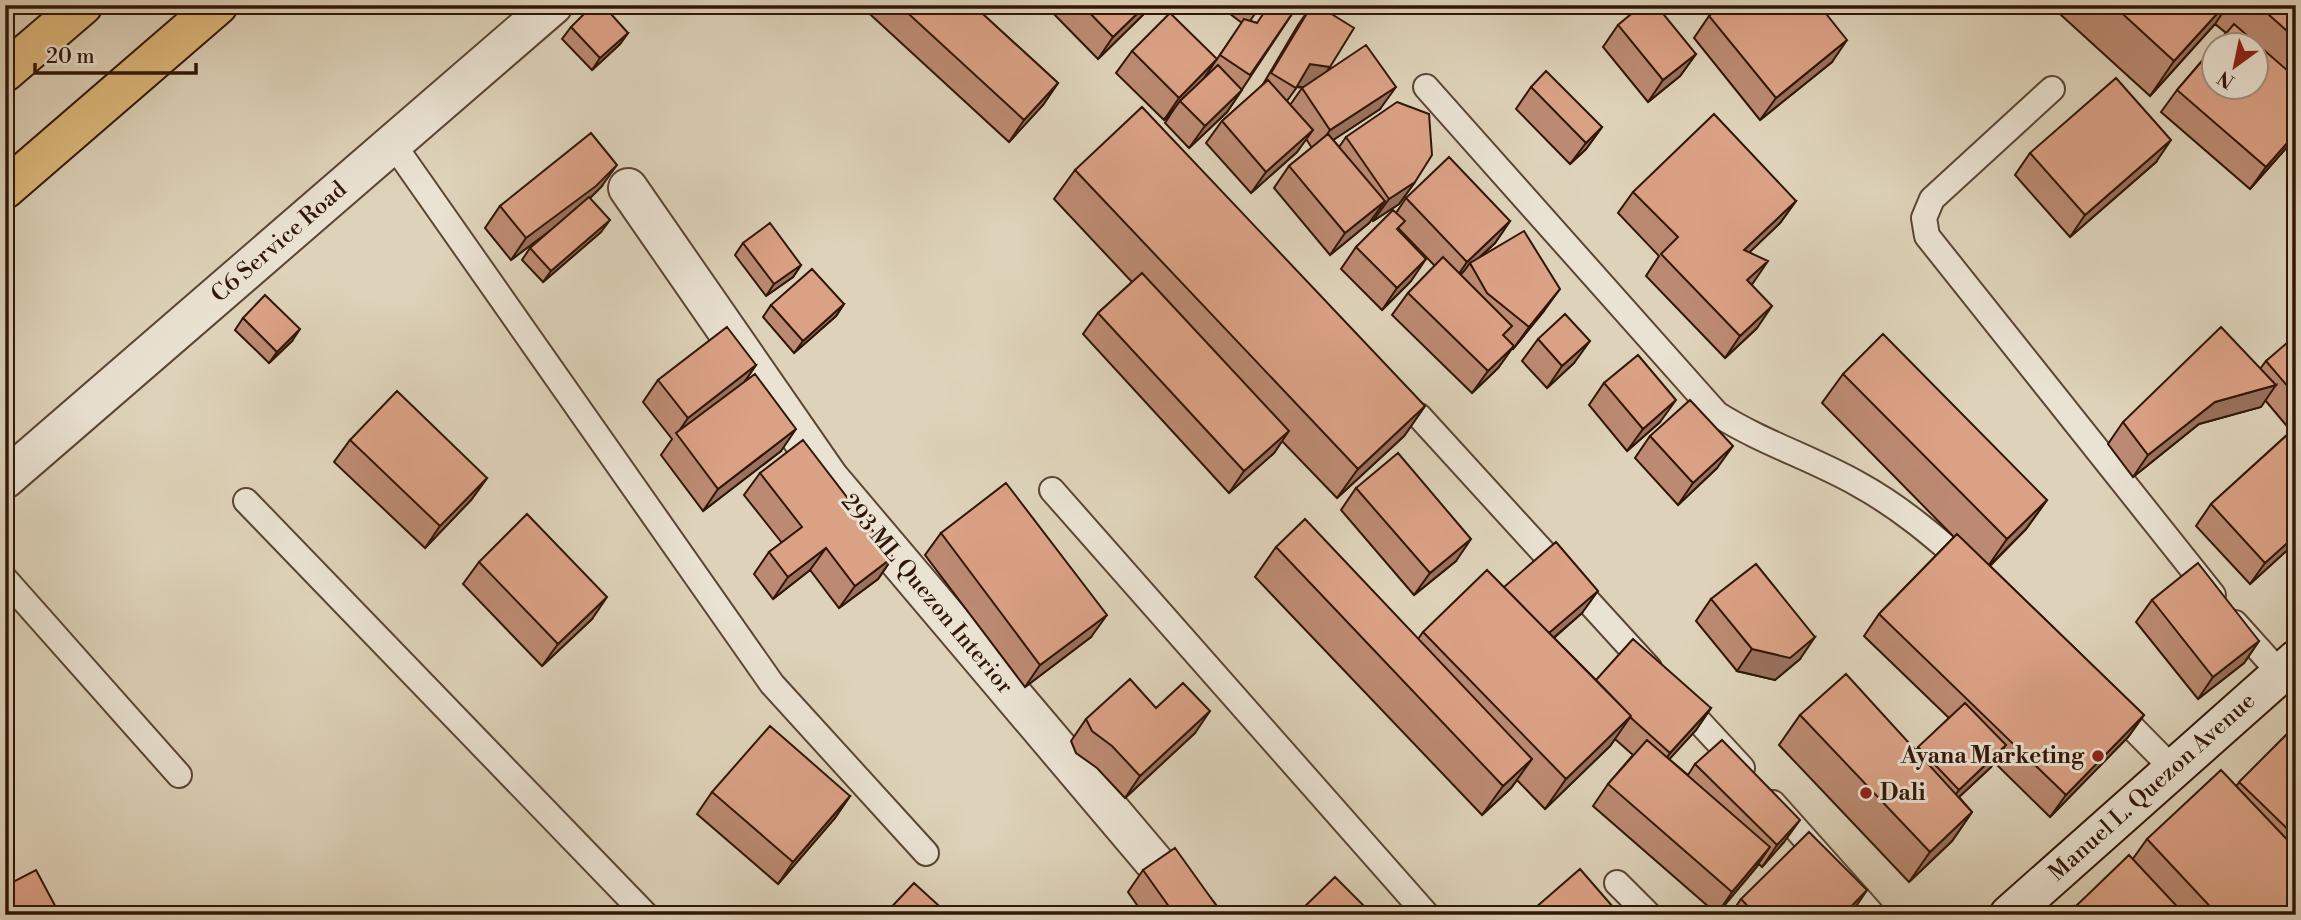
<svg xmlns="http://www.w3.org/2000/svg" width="2301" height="920" font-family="'Libre Bodoni',serif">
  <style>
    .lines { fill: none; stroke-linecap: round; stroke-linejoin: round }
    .service-casing { stroke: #5c4534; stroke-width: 28 }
    .minor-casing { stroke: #5c4534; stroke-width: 42 }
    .secondary-casing { stroke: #311607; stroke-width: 42 }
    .primary-casing { stroke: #311607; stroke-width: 42 }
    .service { stroke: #eae2d2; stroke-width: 24 }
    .minor { stroke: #eae2d2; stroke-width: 38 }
    .secondary { stroke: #eae2d2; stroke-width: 38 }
    .primary { stroke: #dfba7d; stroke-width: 38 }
    .wall { fill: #bc8a72; stroke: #311607; stroke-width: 2; fill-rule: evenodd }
    .shaded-wall { fill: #99715d; stroke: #311607; stroke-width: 2 }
    .building { fill: #dba185; stroke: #311607; stroke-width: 2 }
    .poi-dot { fill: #8f2418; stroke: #eae2d2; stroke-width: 2.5 }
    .labels { text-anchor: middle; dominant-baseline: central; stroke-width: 6; stroke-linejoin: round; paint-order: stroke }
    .street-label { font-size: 23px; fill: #311607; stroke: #eae2d2 }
    .poi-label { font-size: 23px; font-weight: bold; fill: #311607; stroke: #eae2d2; text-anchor: end }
  </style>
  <rect width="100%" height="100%" fill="#ded3ba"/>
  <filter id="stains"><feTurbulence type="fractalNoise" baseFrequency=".00286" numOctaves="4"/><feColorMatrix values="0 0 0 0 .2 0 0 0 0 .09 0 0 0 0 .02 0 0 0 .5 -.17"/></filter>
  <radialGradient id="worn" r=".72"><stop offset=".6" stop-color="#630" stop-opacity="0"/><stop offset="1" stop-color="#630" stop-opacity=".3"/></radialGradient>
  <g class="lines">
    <defs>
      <path id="service" d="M1426,87L1717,414C1763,443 1812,458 1858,484C1900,507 1935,537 1971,569
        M2052,89L1932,199L1924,218L1927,236L2213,595
        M393,144L772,684L926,853
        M1419,416L1649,668
        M1052,490L1427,915
        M246,501L646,915
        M5,579L179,775
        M2235,623L2281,674
        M1679,700L1742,768
        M2112,707L2173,769
        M1773,803L1873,915
        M1617,883L1649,915"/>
      <path id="minor" d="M628,188L829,478L1199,915
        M5,479L553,5"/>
      <path id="secondary" d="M2009,915L2296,660"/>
      <path id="primary" d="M5,72L83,5
        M5,189L218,5"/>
    </defs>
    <use href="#service" class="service-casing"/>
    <use href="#minor" class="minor-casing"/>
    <use href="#secondary" class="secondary-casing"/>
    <use href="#primary" class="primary-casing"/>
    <use href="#service" class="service"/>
    <use href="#minor" class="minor"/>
    <use href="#secondary" class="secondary"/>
    <use href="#primary" class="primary"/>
  </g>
  <path class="wall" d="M860,5H973L1058,83L1043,105L1009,142Z
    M1048,5H1153L1098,59L1047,7Z
    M1218,5H1261L1250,21L1257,23L1298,5L1227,112L1189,148L1165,123L1174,109L1164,120L1116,73L1132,51L1217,59L1242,23Z
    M1312,5L1328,71L1380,109L1333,140L1339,147L1346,137L1415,182L1399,204L1373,221L1372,219L1369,223L1330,255L1274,188L1289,166L1312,148L1306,139L1297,152L1251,193L1206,143L1222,121L1262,86L1298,25ZM1297,87L1302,88L1290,105L1287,101Z
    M1994,5H2009L2002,13Z
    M2050,5H2296V137L2250,189L2161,112L2177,90L2226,33L2215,24L2150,96Z
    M1709,16L1832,62L1760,120L1694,38Z
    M1618,25L1696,54L1680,76L1648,102L1603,47Z
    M571,27L628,33L620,44L592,70L562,39Z
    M1531,87L1602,127L1586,149L1570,164L1516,109Z
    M2030,153L2156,162L2070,237L2015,175Z
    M1075,170L1425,406L1404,436L1337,498L1282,441L1274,453L1229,493L1083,334L1098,313L1132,282L1054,199Z
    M601,187L590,198L601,232L543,282L522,260L530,248L549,231L511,260L485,228L500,206Z
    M1633,192L1796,201L1780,223L1749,252L1753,283L1751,284L1757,328L1725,358L1646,276L1659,256L1618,213Z
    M1406,198L1510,221L1495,243L1478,259L1544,311L1513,349L1512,348L1498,368L1472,393L1392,315L1408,293L1435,266L1399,229L1398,230L1411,281L1382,310L1341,269L1356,247L1396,213Z
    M743,243L801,265L793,277L766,296L735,255Z
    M844,304L836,316L794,353L763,317L771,305Z
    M243,318L292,341L269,363L235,330Z
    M2296,337V542L2250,584L2196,526L2211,504L2291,431L2265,400L2261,407L2199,424L2133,477L2108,444L2123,422L2260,369L2266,361Z
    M1538,339L1574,363L1547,388L1522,361Z
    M756,365L745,381L781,451L703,511L661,455L672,439L643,402L658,380Z
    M1843,374L2047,500L2026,529L1990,566L2144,715L2128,737L2050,817L1994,762L1991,767L1959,797L1972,812L1952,841L1909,882L1779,745L1800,715L1916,750L1949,718L1864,636L1879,614L1954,537L1822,403Z
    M1604,383L1660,422L1627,451L1589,405Z
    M1650,436L1717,468L1678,505L1635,458Z
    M350,440L487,478L471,500L425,548L334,462Z
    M760,473L893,557L878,579L839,608L810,570L773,599L754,574L769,552L782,543L744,495Z
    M1356,488L1456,561L1414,595L1341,510Z
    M941,533L1091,637L1025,687L925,555Z
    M1276,547L1418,639L1423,632L1504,587L1582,613L1554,638L1596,680L1711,708L1696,730L1669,759L1688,775L1695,764L1784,842L1762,867L1759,864L1717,914L1593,806L1608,784L1633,755L1615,739L1610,746L1545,809L1517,780L1511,788L1482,815L1255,577Z
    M479,562L592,619L542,666L463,584Z
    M1711,599L1800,659L1775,680L1737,671L1696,621Z
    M2152,600L2259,641L2244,663L2198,699L2136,622Z
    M1156,708L1195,733L1125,798L1097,768L1076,753L1071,741L1086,719Z
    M2296,725V915H2065L2132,860L2147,839L2236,786Z
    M712,792L850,796L835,818L778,884L697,814Z
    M1143,870L1213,915H1144L1128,892Z
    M1867,890L1850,915H1730L1741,899Z"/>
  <path class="shaded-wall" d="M1146,5H1153L1098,59L1113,37Z
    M2225,5H2228L2215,24L2150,96L2174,61Z
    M628,33L620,44L592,70L600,58Z
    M1847,40L1832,62L1760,120L1776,98Z
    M1696,54L1680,76L1648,102L1663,80Z
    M1217,59L1202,81L1180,101L1174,109L1164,120L1179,98Z
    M1310,64L1330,67L1314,89L1295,86Z
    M1058,83L1043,105L1009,142L1024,120Z
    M1396,87L1380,109L1315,152L1330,130Z
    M1242,90L1227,112L1189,148L1205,126Z
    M1602,127L1586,149L1570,164L1586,143Z
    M1313,130L1297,152L1251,193L1266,172Z
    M2296,133V137L2250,189L2266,167Z
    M2171,140L2156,162L2070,237L2085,215Z
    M617,165L601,187L580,208L511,260L526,238Z
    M1415,182L1399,204L1373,221L1389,199Z
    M1385,201L1369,223L1330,255L1345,233Z
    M1796,201L1780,223L1729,272L1744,250Z
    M610,220L601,232L543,282L551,271Z
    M1510,221L1495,243L1471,265L1470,263L1464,271L1452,284L1467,262Z
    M1426,259L1411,281L1382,310L1397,288Z
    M1768,261L1753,283L1732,302L1747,280Z
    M801,265L793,277L766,296L774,284Z
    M1560,289L1544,311L1513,349L1529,327Z
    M844,304L836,316L794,353L803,341Z
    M1772,306L1757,328L1725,358L1740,336Z
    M300,329L292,341L269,363L277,352Z
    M1590,341L1574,363L1547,388L1562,366Z
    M1514,346L1498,368L1472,393L1488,371Z
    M756,365L741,387L677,434L688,418Z
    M2276,385L2261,407L2199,424L2133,477L2148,455L2215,402Z
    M1676,400L1660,422L1627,451L1643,429Z
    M1425,406L1404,436L1337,498L1358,469Z
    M796,429L781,451L703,511L718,489Z
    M1289,431L1274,453L1229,493L1244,471Z
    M1733,446L1717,468L1678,505L1693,483Z
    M487,478L471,500L425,548L440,526Z
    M2047,500L2026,529L1986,569L2007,539Z
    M2296,535V542L2250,584L2265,563Z
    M1471,539L1456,561L1414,595L1430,573Z
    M826,548L810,570L773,599L788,577Z
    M893,557L878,579L839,608L855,586Z
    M1598,591L1582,613L1530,658L1545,636Z
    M607,597L592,619L542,666L558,644Z
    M1107,615L1091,637L1025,687L1040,665Z
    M1815,637L1800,659L1775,680L1737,671L1752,649Z
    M2259,641L2244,663L2198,699L2213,677Z
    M1711,708L1696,730L1655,775L1670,753Z
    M1210,711L1195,733L1125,798L1140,776Z
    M2144,715L2128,737L2050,817L2066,795Z
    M1631,716L1610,746L1545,809L1566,779Z
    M2006,745L1991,767L1943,812L1959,790Z
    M1532,759L1511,788L1482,815L1503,786Z
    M850,796L835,818L778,884L793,862Z
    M1972,812L1952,841L1909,882L1930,852Z
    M1800,820L1784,842L1762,867L1777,845Z
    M1770,847L1755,869L1717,914L1732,892Z
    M1867,890L1852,912L1850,915H1843Z"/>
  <path class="building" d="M593,5H603L628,33L600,58L571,27Z
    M899,5H973L1058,83L1024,120Z
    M1082,5H1146L1113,37Z
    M1269,5H1298L1250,75L1220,55L1244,19L1257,23Z
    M1312,5H1317L1354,28L1330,67L1310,64L1296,88L1271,73Z
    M1642,5H1656L1696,54L1663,80L1618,25Z
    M1722,5H1819L1847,40L1776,98L1709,16Z
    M2113,5H2225L2174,61Z
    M2258,5H2296V39Z
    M1170,13L1217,59L1179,98L1132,51Z
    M2234,24L2296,78V133L2266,167L2177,90L2214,47V88H2256V46H2215Z
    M1366,45L1396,87L1330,130L1302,88Z
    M1218,65L1242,90L1205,126L1180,101Z
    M1546,71L1602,127L1586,143L1531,87Z
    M2116,78L2171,140L2085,215L2030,153Z
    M1268,80L1313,130L1266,172L1222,121Z
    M1397,102L1429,114L1432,155L1415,182L1389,199L1346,137Z
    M1142,107L1425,406L1358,469L1075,170Z
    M1714,114L1796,201L1744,250L1768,261L1747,280L1772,306L1740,336L1661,254L1678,237L1633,192Z
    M591,133L617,165L596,186L526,238L500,206Z
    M1328,134L1385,201L1345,233L1289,166Z
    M1449,157L1510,221L1467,262L1406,198Z
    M589,197L610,220L551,271L530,248Z
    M1393,210L1405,221L1397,229L1426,259L1397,288L1356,247Z
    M770,223L801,265L774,284L743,243Z
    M1524,231L1560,289L1529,327L1487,293L1470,263Z
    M1443,257L1512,326L1503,335L1514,346L1488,371L1408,293Z
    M812,269L844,304L803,341L771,305Z
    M1142,273L1289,431L1244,471L1098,313Z
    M265,295L300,329L277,352L243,318Z
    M1565,314L1590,341L1562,366L1538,339Z
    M727,327L756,365L688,418L658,380Z
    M2221,327L2276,385L2215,402L2148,455L2123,422Z
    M1883,334L2047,500L2007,539L1843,374Z
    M2295,336L2296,337V396L2266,361Z
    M1638,355L1676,400L1643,429L1604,383Z
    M755,374L796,429L718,489L676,433Z
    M397,391L487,478L440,526L350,440Z
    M1690,400L1733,446L1693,483L1650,436Z
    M2296,427V535L2265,563L2211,504Z
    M803,440L893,557L855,586L826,548L788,577L769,552L802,527L760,473Z
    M1398,453L1471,539L1430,573L1356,488Z
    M1006,483L1107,615L1040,665L941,533Z
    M527,514L607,597L558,644L479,562Z
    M1305,519L1532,759L1503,786L1276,547Z
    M1957,534L2144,715L2066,795L1879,614Z
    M1556,542L1598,591L1549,633L1504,587Z
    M2198,563L2259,641L2213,677L2152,600Z
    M1756,564L1815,637L1790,658L1752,649L1711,599Z
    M1487,570L1631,716L1566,779L1423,632Z
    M1633,639L1711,708L1670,753L1630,717L1631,716L1596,680Z
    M1846,674L1972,812L1930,852L1800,715Z
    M1130,679L1156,708L1183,683L1210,711L1140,776L1112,746L1092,731L1086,719Z
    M1965,703L2006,745L1959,790L1918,747Z
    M2296,725V837L2239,782Z
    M770,726L850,796L793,862L712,792Z
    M1647,740L1770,847L1732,892L1608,784Z
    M1722,740L1800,820L1777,845L1695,764Z
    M2221,770L2296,849V913L2294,915H2218L2147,839Z
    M1809,832L1867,890L1843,915H1756L1741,899Z
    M1175,848L1218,908L1208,915H1175L1143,870Z
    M2129,855L2185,915H2082L2075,907Z
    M1580,869L1620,915H1527Z
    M36,870L60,915H5V886Z
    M1335,877L1365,907L1357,915H1296Z
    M914,883L949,915H884Z
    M2074,906L2082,915H2065Z
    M1874,907L1881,915H1866Z"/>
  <g class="poi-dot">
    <circle cx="2098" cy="756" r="7"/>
    <circle cx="1866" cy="793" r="7"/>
  </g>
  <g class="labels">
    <g class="street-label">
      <text transform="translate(279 242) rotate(-41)">C6 Service Road</text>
      <text transform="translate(927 594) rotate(50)">293 ML Quezon Interior</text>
      <text transform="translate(2152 787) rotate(-42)">Manuel L. Quezon Avenue</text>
    </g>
    <g class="poi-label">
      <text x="2084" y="756">Ayana Marketing</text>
      <text x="1880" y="793" text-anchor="start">Dali</text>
    </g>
  </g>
  <rect width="2301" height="920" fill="none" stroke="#ded3ba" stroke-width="28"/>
  <rect x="7" y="7" width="2287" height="906" fill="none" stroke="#311607" stroke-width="3.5"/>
  <rect x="14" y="14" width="2273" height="892" fill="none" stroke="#311607" stroke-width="2"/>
  <g transform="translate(2235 66) rotate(213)"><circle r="33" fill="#eae2d2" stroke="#a09081" stroke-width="2"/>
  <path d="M0-5L12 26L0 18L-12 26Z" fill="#8f2418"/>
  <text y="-10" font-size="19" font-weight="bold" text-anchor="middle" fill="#311607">N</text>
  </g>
  <path d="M35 63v10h161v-10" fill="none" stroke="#311607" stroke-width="3.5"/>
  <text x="46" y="63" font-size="21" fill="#311607" stroke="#eae2d2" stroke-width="5" paint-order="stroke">20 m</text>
  <rect width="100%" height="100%" filter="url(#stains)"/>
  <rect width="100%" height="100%" fill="url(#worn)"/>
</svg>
